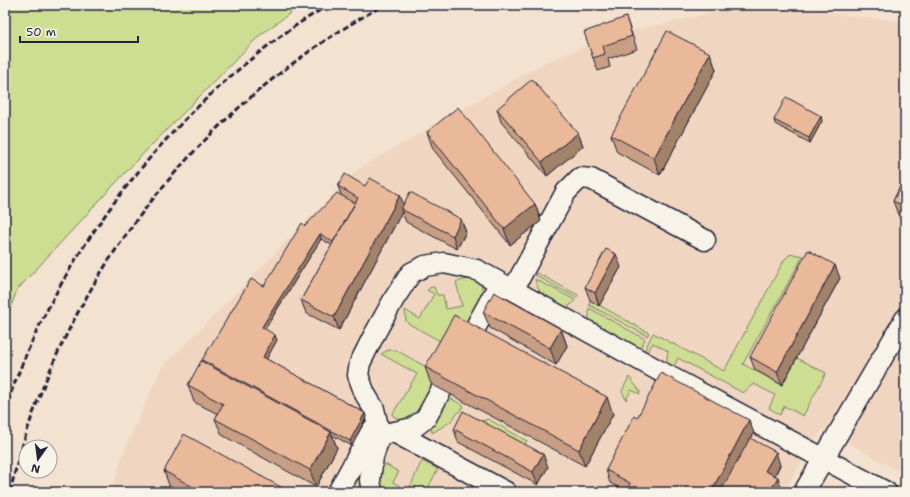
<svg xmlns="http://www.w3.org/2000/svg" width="910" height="497" font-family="'Shantell Sans',sans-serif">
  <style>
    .built { fill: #f0d6c0 }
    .green { fill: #cdde92; stroke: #788066 }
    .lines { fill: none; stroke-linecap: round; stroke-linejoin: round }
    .minor-casing { stroke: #22223b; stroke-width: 23 }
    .minor { stroke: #f7f3e8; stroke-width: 20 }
    .rail { stroke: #22223b; stroke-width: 3; stroke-dasharray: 6 3; stroke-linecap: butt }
    .wall { fill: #c89f84; stroke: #22223b }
    .shaded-wall { fill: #a3826b; stroke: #22223b }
    .building { fill: #e9b999; stroke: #22223b }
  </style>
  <rect width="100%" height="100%" fill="#f3e2d0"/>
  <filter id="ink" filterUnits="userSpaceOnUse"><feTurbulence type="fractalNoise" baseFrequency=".025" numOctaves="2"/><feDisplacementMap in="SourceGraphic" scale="8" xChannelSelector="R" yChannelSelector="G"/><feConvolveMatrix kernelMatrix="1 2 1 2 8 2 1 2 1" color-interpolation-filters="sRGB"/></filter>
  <g filter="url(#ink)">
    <path class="built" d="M748,5H763L905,22V475L823,429L783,492H112L122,456L160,370L359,168L548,61L589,45L630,31Z"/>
    <path class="green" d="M5,5H301L259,36L135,162L17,290L5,323Z
      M794,254L803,256L743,364L782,385L797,358L826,373L803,416L784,406L780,415L769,408L775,395L754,384C749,386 747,391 743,393L678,358L673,368L666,364L668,351L653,343L647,353L644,351L653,333L724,371L784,260L789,255Z
      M537,273L578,295L576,298L535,275Z
      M471,278L481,280L483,298L451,347L409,324L406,321L405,310L420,319L434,294L427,290L431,287H434L437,295H443L446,309L462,306L456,282Z
      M535,279L575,300L572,304L566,308C550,299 539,299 535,279Z
      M590,300L649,333L647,336L589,305Z
      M589,308L645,339L640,349L592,323L589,318Z
      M388,350H396L437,373V386L424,407L404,423L392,415L417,374L381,354Z
      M629,377L640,391V394L631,390L626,400L622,391Z
      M443,394L464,406L450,422L432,433L431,425Z
      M488,419L527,441L520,452L470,425Z
      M422,461L438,469L428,488L435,492H379L378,477L385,464L399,472L393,482L408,491C414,481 416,471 422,461Z
      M359,470C362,476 360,485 362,492H347Z"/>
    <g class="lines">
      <defs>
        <path id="minor" d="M513,290L566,192L580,178L591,179L705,240
          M394,432L506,492
          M380,435L413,428L426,418L497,288
          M338,492L372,430
          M372,492L370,480L373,457L380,435L374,409L365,394L358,375L360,363L374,335L394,299L411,273L425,266L444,263L477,270L665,374L886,492
          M804,492L905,319"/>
      </defs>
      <use href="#minor" class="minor-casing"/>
      <use href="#minor" class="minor"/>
      <path class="rail" d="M5,410C49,278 133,160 238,70C266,46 297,23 329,5
        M10,492C58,285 198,106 384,5"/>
    </g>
    <path class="wall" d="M626,17L637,49L608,59L610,67L598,71L593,58Z
      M710,53L716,70L660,175L617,152L611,135Z
      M497,109L578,133L583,146L547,176L501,122Z
      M774,120L822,121L810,143L775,124Z
      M427,132L535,204L541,221L510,245L433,149Z
      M905,177V221L899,217L893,201Z
      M338,186H365L466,232L457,249L406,222L402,212L339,330L306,313L301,300L332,245L321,239L265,329L277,340L266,359L365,413L366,417L352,446L332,435L337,448L316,487L222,435L215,419L218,414L194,402L188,385L202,362V360L264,286L305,226L341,195Z
      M621,267L599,306L590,300L585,287Z
      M840,278L782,385L755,370L750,357Z
      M483,312L561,329L567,346L556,365L490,328Z
      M425,367L613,414L585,466L431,384Z
      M637,418L754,433L751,439L780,465L775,476L782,490L781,492L626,491L610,483L606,470Z
      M454,429L548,467L538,485L458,442Z
      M164,471L290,492H178L170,488Z"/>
    <path class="shaded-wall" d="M710,53L716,70L660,175L654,158Z
      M821,116L822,121L810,143L809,138Z
      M578,133L583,146L547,176L542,162Z
      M400,195L405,208L401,209L402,212L339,330L334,317Z
      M535,204L541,221L510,245L504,229Z
      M461,219L466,232L457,249L453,236Z
      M320,234L321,239L263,332L262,327Z
      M616,254L621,267L599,306L595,293Z
      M835,265L840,278L782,385L777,372Z
      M561,329L567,346L556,365L550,348Z
      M275,335L277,340L265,362L263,357Z
      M607,397L613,414L585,466L579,450Z
      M365,413L366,417L352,446L350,441Z
      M749,420L754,433L724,490L722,489L723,491V492H711Z
      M331,432L337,448L316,487L310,470Z
      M776,452L780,465L770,484L765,471Z
      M543,454L548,467L538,485L533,472Z
      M778,477L782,490L781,492H770Z"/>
    <path class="building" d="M626,17L632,36L603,46L605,54L593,58L584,32Z
      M667,31L710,53L654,158L611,135Z
      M532,79L578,133L542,162L497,109Z
      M786,97L821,116L809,138L774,120Z
      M458,107L535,204L504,229L427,132Z
      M345,174L365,186L370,178L400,195L334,317L301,300L358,198L338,186Z
      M905,177V207L893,201Z
      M410,192L461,219L453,236L401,209Z
      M337,193L355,203L333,242L320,234L262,327L275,335L263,357L365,413L350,441L202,360L251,279L264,286L302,223L305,226Z
      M606,249L616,254L595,293L585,287Z
      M808,250L835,265L777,372L750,357Z
      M494,292L561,329L550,348L483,312Z
      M454,315L607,397L579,450L425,367Z
      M201,361L331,432L310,470L215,419L223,404L188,385Z
      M661,373L749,420L711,492H626L630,483L606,470L634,416L637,418Z
      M463,411L543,454L533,472L454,429Z
      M184,434L290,492H202L164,471Z
      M750,438L776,452L765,471L778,477L770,492H727L722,489Z"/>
  </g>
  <rect width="910" height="497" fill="none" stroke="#f7f3e8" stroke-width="20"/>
  <rect x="10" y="10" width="890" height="477" fill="none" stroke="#22223b" stroke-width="1.5" filter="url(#ink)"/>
  <g transform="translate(38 459) rotate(194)"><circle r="19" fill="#f7f3e8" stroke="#a29fa3"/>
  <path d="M0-3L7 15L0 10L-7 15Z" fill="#22223b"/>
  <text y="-6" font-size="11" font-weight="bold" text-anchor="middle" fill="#22223b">N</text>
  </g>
  <path d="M20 36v6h118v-6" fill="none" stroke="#22223b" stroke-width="2"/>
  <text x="26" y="36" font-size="12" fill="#22223b" stroke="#f7f3e8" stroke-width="3" paint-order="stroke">50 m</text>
</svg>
